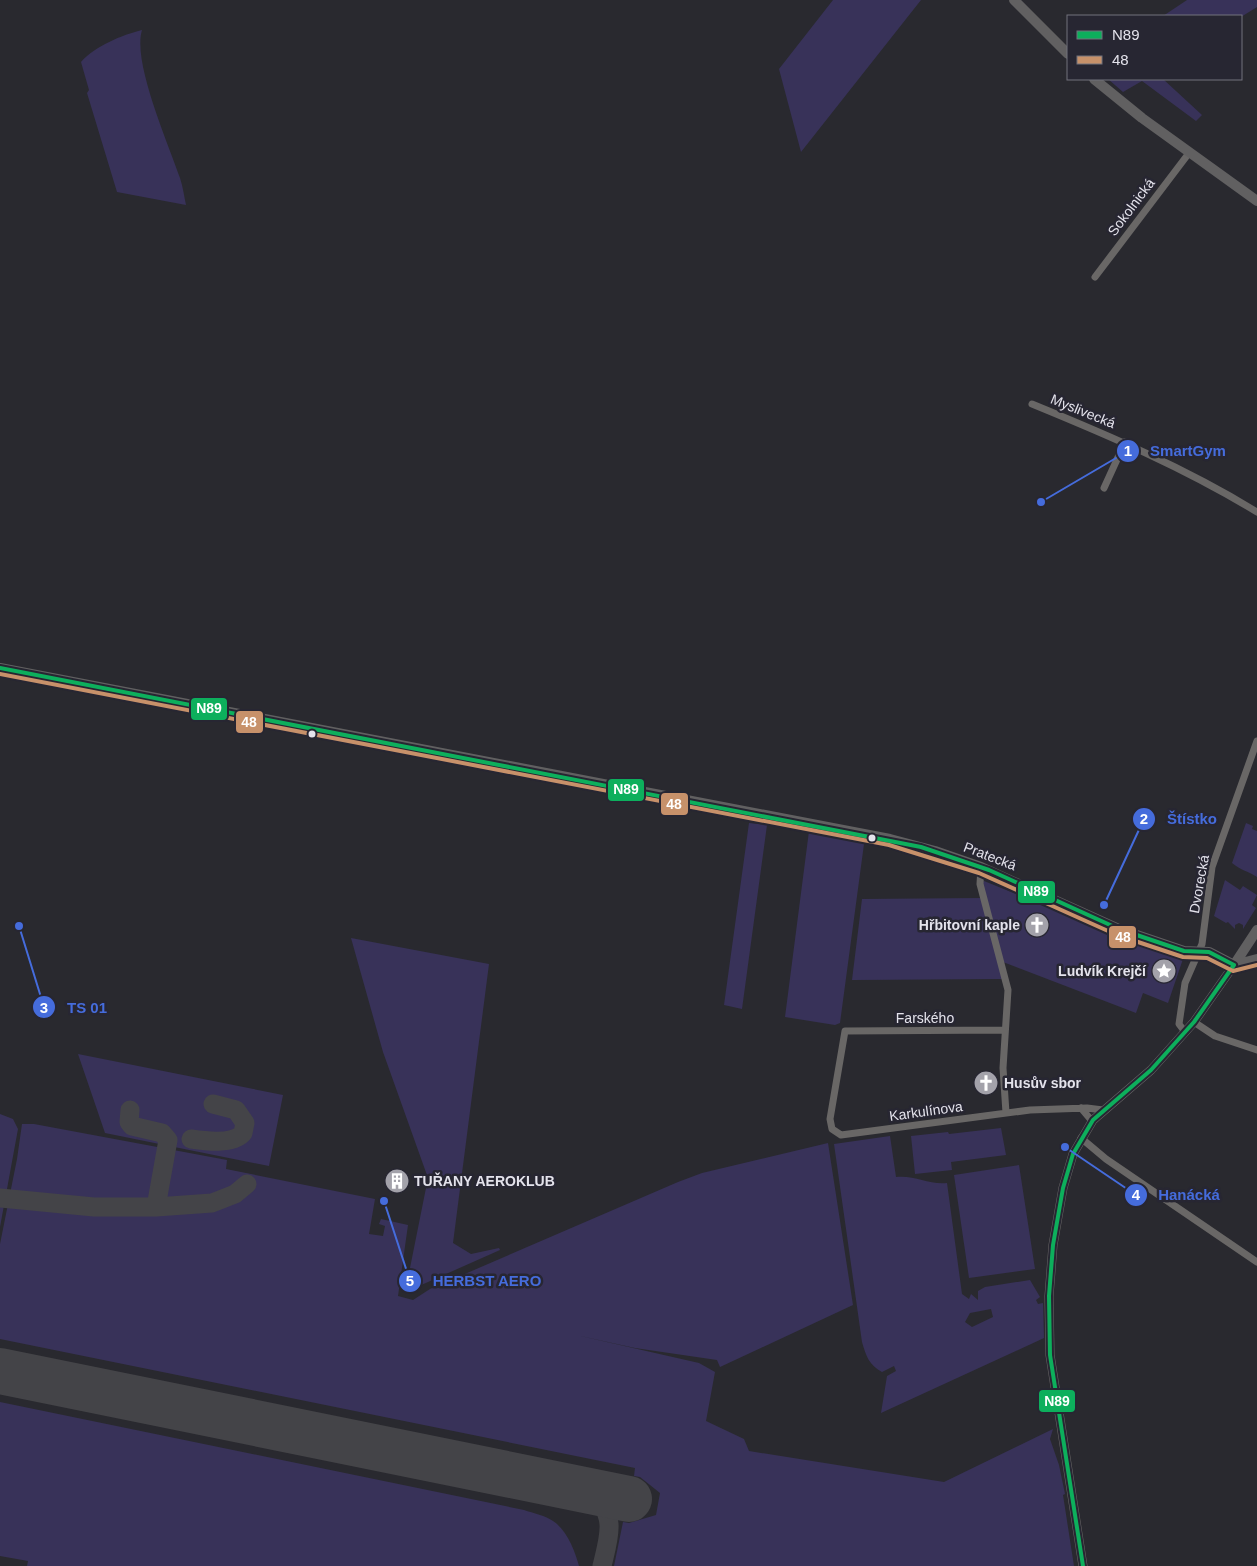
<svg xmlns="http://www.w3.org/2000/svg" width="1257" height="1566" font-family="Helvetica,sans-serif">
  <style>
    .green { fill: #383259; fill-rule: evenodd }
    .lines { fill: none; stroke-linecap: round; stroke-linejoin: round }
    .taxiway { stroke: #444448; stroke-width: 19 }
    .runway { stroke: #444448; stroke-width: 46 }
    .minor { stroke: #696766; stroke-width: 7 }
    .tertiary { stroke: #696766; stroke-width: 9 }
    .secondary { stroke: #616061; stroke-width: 10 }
    .bus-1-casing { stroke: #272632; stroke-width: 8 }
    .bus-2-casing { stroke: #272632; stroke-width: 8 }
    .bus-1 { stroke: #0daf5c; stroke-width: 4 }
    .bus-2 { stroke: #c7916a; stroke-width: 4 }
    .bus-dot { fill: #e4e3ec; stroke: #272632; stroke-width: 2 }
    .labels { text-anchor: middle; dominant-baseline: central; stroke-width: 5; stroke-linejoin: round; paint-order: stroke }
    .street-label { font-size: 14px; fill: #e4e3ec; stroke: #272632 }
    .poi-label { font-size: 14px; font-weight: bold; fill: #e4e3ec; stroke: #272632; text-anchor: end }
    .leader { fill: none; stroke: #456cdc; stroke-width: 2 }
    .callout-dot { fill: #456cdc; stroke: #272632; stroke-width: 2 }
    .mark-label { font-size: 15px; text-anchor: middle; font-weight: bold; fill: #fff }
    .callout-label { font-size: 15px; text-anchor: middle; font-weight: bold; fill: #456cdc; stroke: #272632; stroke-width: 5; stroke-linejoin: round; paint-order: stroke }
    .line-badge { stroke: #272632; stroke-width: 2 }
    .badge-label { font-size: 14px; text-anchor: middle; font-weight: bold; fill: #fff }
  </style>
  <rect width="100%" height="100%" fill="#29292f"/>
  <path class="green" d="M833,0H921L801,152L779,69Z
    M1187,0H1257V7L1241,17L1163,16Z
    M142,30C132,62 169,145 180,178C183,187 184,196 186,205L117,192L87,93L89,90L81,62C95,46 122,35 142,30Z
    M1108,79H1163L1202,115L1196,121L1142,81L1123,92Z
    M749,823L767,825L742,1009L724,1005Z
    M1246,823L1253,826L1252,829L1257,831V877C1248,871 1240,870 1232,863Z
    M809,831L862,841L864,844L840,1023L835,1025L785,1017Z
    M1225,880L1240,890L1243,886L1257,895L1252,905L1256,908L1243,929V925L1239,923L1235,925V929L1228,922L1226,923L1214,916Z
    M984,881L1036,902L1038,896L1117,933L1184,956L1168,1003L1143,993L1136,1013L1003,962L982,883Z
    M982,898L1002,979L852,980L862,899Z
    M351,938L489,964L453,1243L471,1254L499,1248L500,1250L419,1286L407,1283L428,1178L383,1052Z
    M78,1054L283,1095L269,1166L105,1133Z
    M0,1114L13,1119L18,1129L0,1227Z
    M22,1124H34L227,1160L226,1169L375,1199L369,1234L383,1236L385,1226L379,1224L381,1219L408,1225L398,1296L413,1300L430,1289L678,1182L702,1173L828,1143L853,1305L720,1367L717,1360L635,1348L576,1335L699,1363L715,1372L706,1421L744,1439L749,1451L944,1482L1053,1429L1050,1439L1059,1465L1065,1494L1063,1495L1074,1566H614L623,1522L629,1523L656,1515L660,1493L640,1477L634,1476L635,1468L0,1339V1244L17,1159Z
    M1001,1128L1006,1155L951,1162L952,1170L915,1174L911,1136L948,1132L949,1134Z
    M890,1136L896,1177C915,1175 929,1185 947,1183L962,1294L969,1299L971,1294L978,1300V1291L985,1287L1030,1280L1040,1297L1036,1300L1038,1304L1043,1303L1044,1338L881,1413L887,1376L896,1371L894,1366L882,1372C869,1365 866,1356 862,1342L834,1144ZM991,1309L993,1317L972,1327L965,1322L970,1313Z
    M1019,1165L1035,1269L969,1278L954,1175Z
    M0,1402L524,1510C533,1513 546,1516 553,1521C567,1530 575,1551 579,1566H27L28,1561L0,1556Z"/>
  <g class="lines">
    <path class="taxiway" d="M130,1110L129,1122L132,1126L162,1133L168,1140L156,1207
      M191,1139C205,1141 233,1145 243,1133L245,1123L236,1110L213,1104
      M0,1198L94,1207H156L212,1203L235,1194L247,1184
      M0,1372L52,1382
      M524,1478C553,1484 606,1484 609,1524C610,1537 605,1553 602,1566"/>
    <path class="runway" d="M0,1371L629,1499"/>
    <path class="minor" d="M1095,277L1189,153
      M1032,404C1110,436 1185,468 1257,512
      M1104,488L1125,442
      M981,867L980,884L1008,990L1003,1068L1006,1113
      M1194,1022L1215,1036L1257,1050
      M1005,1030L845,1031L830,1119L832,1129L841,1135L1030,1110L1087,1108L1103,1110
      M1185,1032L1179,1024L1185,983L1202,944L1212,867L1257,741
      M1081,1108L1092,1121
      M1081,1138L1106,1159L1257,1262"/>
    <path class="tertiary" d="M1083,1566L1050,1355L1049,1296L1053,1245L1063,1188L1073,1154L1093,1120L1151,1070L1194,1022L1234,965"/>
    <path class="secondary" d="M1014,0L1068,54
      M1094,79L1142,118L1257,201
      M0,668L890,839L935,851L981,867L1119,929L1184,951L1209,952L1234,965L1257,959
      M1234,965L1257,930"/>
    <defs>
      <path id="bus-1" d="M0,668L921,847L989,870L1119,929L1184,951L1209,952L1234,965
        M1083,1566L1050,1355L1049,1296L1053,1245L1063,1188L1073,1154L1093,1120L1151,1070L1194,1022L1234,965"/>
      <path id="bus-2" d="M0,674L889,845L979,873L1117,935L1183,957L1207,958L1233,971L1257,965"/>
    </defs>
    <use href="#bus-1" class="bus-1-casing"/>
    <use href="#bus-2" class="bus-2-casing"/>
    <use href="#bus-1" class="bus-1"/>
    <use href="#bus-2" class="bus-2"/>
  </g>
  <defs>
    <symbol id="church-disc" viewBox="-11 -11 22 22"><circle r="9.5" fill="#a3a2aa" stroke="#272632"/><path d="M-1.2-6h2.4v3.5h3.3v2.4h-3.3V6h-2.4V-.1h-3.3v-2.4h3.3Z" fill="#fff"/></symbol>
    <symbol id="sight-disc" viewBox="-11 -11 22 22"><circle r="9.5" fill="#a3a2aa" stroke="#272632"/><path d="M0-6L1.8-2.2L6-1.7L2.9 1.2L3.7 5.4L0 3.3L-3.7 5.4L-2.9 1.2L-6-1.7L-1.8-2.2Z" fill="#fff"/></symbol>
    <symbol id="building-disc" viewBox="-11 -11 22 22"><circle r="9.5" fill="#a3a2aa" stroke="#272632"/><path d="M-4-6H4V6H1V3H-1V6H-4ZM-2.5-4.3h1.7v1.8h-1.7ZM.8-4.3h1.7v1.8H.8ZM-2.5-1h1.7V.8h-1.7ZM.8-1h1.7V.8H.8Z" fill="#fff"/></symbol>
  </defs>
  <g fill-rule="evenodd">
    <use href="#church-disc" x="1023" y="911" width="28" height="28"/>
    <use href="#sight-disc" x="1150" y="957" width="28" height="28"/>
    <use href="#church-disc" x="972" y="1069" width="28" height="28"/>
    <use href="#building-disc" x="383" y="1167" width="28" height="28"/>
  </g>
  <g class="bus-dot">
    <circle cx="312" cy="734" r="4.5"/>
    <circle cx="872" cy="838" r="4.5"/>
  </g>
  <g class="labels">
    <g class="street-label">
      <text transform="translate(1131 207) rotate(-53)">Sokolnická</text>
      <text transform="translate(1083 411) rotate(22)">Myslivecká</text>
      <text transform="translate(990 856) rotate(21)">Pratecká</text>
      <text transform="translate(1199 884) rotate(-80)">Dvorecká</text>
      <text x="925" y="1018">Farského</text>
      <text transform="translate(926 1111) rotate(-8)">Karkulínova</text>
    </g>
    <g class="poi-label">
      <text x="1020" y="925">Hřbitovní kaple</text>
      <text x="1146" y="971">Ludvík Krejčí</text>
      <text x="1004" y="1083" text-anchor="start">Husův sbor</text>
      <text x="414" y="1181" text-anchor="start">TUŘANY AEROKLUB</text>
    </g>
  </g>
  <path class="leader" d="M1041 502L1128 451M1104 905L1144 819M19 926L44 1007M1065 1147L1136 1195M384 1201L410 1281"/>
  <g class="callout-dot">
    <circle cx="1041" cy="502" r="5"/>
    <circle cx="1104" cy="905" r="5"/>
    <circle cx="19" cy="926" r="5"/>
    <circle cx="1065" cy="1147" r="5"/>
    <circle cx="384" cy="1201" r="5"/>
    <circle cx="1128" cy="451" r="12"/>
    <circle cx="1144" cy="819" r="12"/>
    <circle cx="44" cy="1007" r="12"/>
    <circle cx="1136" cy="1195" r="12"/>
    <circle cx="410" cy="1281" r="12"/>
  </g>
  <g class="mark-label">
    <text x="1128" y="456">1</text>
    <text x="1144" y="824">2</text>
    <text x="44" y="1013">3</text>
    <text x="1136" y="1200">4</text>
    <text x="410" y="1286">5</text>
  </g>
  <g class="callout-label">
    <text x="1188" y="456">SmartGym</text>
    <text x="1192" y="824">Štístko</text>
    <text x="87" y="1013">TS 01</text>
    <text x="1189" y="1200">Hanácká</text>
    <text x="487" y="1286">HERBST AERO</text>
  </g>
  <g class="line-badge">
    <rect x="190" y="697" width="38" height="24" rx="5" fill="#0daf5c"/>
    <rect x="235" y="710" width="29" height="24" rx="5" fill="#c7916a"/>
    <rect x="607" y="778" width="38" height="24" rx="5" fill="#0daf5c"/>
    <rect x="660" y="792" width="29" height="24" rx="5" fill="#c7916a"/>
    <rect x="1017" y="880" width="39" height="24" rx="5" fill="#0daf5c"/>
    <rect x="1108" y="925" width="29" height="24" rx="5" fill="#c7916a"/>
    <rect x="1038" y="1389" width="38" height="24" rx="5" fill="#0daf5c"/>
  </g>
  <g class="badge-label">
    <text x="209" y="713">N89</text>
    <text x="249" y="727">48</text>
    <text x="626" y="794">N89</text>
    <text x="674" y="809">48</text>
    <text x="1036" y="896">N89</text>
    <text x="1123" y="942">48</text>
    <text x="1057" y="1406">N89</text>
  </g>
  <rect x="1067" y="15" width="175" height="65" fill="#272632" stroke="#73727c"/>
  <rect x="1077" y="31" width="25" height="8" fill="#0daf5c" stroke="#73727c"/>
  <text x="1112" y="40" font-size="15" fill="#e4e3ec">N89</text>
  <rect x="1077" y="56" width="25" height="8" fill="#c7916a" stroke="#73727c"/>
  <text x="1112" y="65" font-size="15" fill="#e4e3ec">48</text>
</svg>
